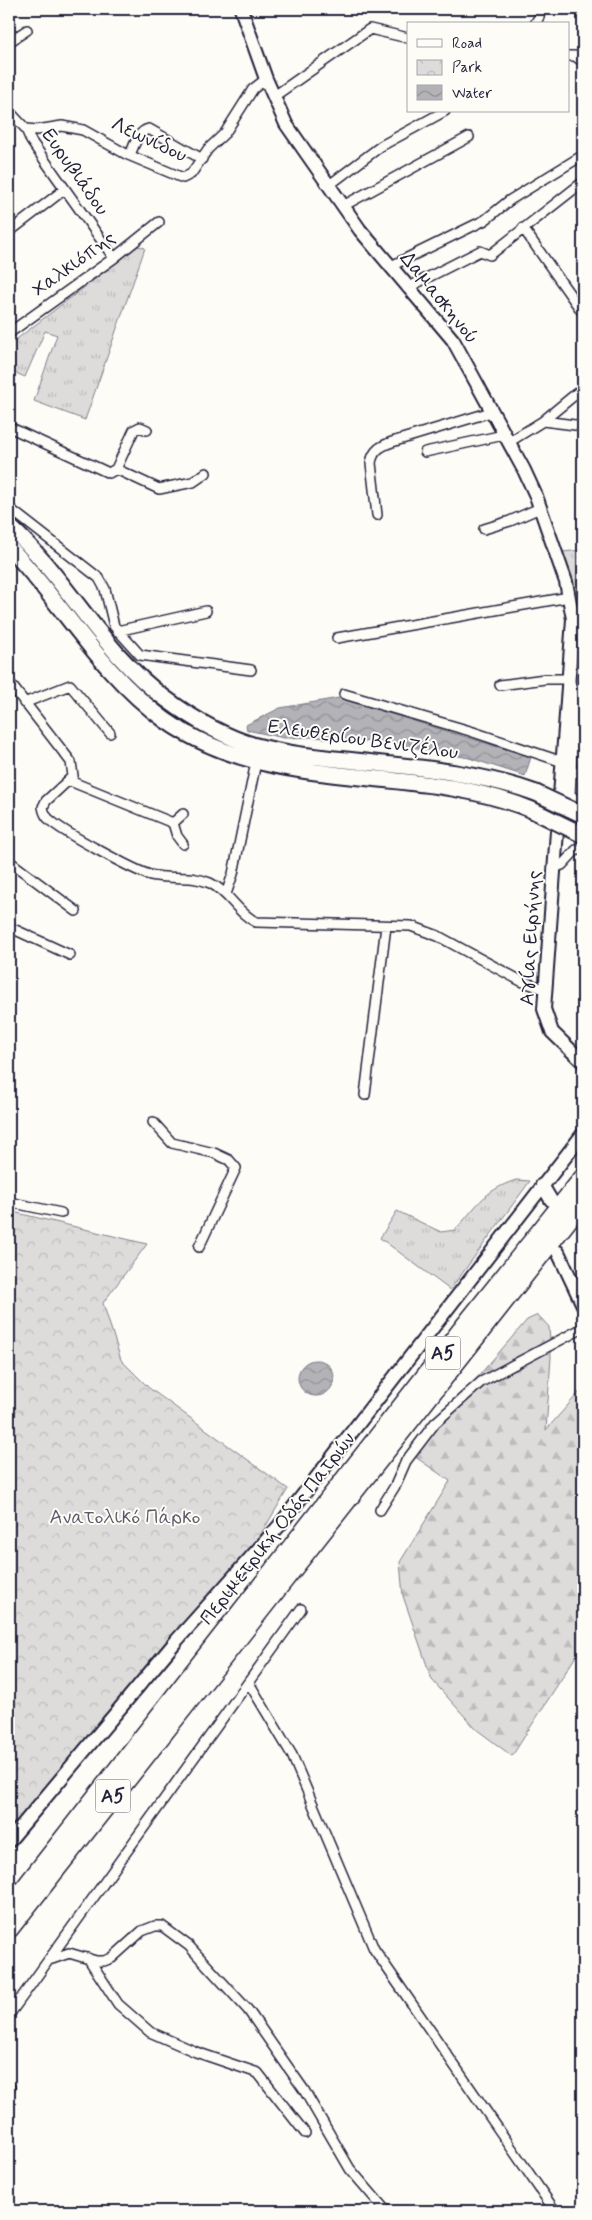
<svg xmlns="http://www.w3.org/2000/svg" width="592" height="2220" font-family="Mynerve,sans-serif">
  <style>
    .grass { fill: url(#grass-tufts); stroke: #807f8b }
    .forest { fill: url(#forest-firs); stroke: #807f8b }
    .park { fill: url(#park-crowns); stroke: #807f8b }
    .water { fill: url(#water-waves); stroke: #787885 }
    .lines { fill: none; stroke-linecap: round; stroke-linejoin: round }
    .street-casing { stroke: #22223b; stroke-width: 12 }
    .secondary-casing { stroke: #22223b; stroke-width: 16 }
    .primary-casing { stroke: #22223b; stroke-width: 19 }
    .highway-casing { stroke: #22223b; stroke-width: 21 }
    .street { stroke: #fdfcf7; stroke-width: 9 }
    .secondary { stroke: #fdfcf7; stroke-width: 12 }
    .primary { stroke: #fdfcf7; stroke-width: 15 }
    .highway { stroke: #fdfcf7; stroke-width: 18 }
    .primary-bridge-casing { stroke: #22223b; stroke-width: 19; stroke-linecap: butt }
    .primary-bridge { stroke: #fdfcf7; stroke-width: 15 }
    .labels { text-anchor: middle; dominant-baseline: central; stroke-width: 4; stroke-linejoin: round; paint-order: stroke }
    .shield { fill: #fdfcf7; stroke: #646373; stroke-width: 1 }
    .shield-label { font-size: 19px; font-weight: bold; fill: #22223b }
    .street-label { font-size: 20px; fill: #22223b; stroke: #fdfcf7 }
    .park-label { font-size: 20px; fill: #5a5a6b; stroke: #fdfcf7 }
  </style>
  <defs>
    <pattern id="grass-tufts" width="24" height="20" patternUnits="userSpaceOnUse" patternTransform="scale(1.25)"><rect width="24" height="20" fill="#dddcdb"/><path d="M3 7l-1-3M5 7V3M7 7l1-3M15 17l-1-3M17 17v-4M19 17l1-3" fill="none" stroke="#bdbcbd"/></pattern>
    <pattern id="forest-firs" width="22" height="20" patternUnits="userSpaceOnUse" patternTransform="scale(1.25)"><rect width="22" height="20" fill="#dddcdb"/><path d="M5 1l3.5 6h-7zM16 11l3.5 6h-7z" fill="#bdbcbd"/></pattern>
    <pattern id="park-crowns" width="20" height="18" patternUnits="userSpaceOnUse" patternTransform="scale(1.25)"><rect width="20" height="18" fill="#dddcdb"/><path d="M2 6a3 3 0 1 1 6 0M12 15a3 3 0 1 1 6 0" fill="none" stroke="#bdbcbd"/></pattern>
    <pattern id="water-waves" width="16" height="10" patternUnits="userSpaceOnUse" patternTransform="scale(1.25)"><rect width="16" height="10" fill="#b2b2b7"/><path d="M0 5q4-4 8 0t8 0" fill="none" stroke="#909096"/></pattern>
  </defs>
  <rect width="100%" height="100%" fill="#fdfcf7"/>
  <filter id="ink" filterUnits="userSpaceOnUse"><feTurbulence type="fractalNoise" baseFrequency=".02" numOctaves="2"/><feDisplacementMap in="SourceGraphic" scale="10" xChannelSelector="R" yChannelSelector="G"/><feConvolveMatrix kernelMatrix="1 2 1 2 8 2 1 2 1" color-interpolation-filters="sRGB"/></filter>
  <g filter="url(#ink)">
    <path class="grass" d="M138,246L145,248L85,420L34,401L57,335L45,331L25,377L9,370V345Z
      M583,550V619H576L562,552Z
      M516,1180L530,1181L450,1290L380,1238L397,1211L441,1232L455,1230C477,1207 482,1191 516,1180Z"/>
    <path class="forest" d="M538,1315L549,1327L551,1357L546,1430L583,1388V1645L512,1756L476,1729L432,1680L403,1596L400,1562L450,1481L411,1454L527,1320Z"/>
    <path class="park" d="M9,1211L147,1244L103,1303L121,1360L149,1388L288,1489L249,1554L102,1720L15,1826L9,1823Z"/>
    <path class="water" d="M339,698L531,757L525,776L469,758L396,744L314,737L284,738L247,730L246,725L280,708Z
      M298 1378a18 18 0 1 1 36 0a18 18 0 1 1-36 0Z"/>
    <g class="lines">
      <defs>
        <path id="street" d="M535,24L539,17L540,9
          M9,42L27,30
          M568,56H575L583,62
          M273,97L370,29L408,38
          M9,111L26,129L37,130L62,126L83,130L126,154L183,178L191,174L208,149L225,133L253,89L266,79
          M26,129L31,141L114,258
          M130,155C134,146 138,131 149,129L202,159
          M328,186L381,146L445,111
          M343,206L469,137
          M523,228L583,313
          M9,232L65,189
          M389,267L485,220L510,200L580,157
          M407,288L480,251L490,255L583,182
          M9,333L114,258L159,222
          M543,421L583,388
          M9,427L109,473L116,469L134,430L140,427L147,430
          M509,442L543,421L583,426
          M425,452L504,435
          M116,469L159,489L193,482L206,473
          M9,508L99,578L105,589L114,626L140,655L251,670
          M377,515L371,463C373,450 381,446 392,442L491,412
          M484,529L510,521L540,508
          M117,631L206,611
          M337,638L569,597
          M9,682L71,762L73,776L46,801L43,807C44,813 46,817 50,820C61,831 135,871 150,875C170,880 190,874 210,883C229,892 237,913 256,922L411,926L438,936L521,981L544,989
          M500,685L545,679H569L575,699L570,795L580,802
          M344,694L470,731L563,762
          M24,703L70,685L110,733
          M572,772L583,773
          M70,781L173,823
          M173,823L177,836L183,844
          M173,823L183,814
          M9,861L76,911
          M553,868L562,865L576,850H583
          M226,894L233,874L256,762
          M9,927L70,955
          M365,1095L386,926
          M153,1122L172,1143L214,1153L229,1160L236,1168L199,1247
          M9,1202L61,1213
          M380,1510L395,1486L406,1461L435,1423L481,1382L583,1328
          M249,1683L292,1755L374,1949L555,2211
          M88,1958L118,2004L150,2032L196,2052L258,2073L305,2133
          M52,1959L69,1953L96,1961H104L112,1958L142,1931L155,1926H162L189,1946L248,2010L304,2090L350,2169L386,2211
          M9,2015L301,1609
          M9,2089L10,2087"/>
        <path id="secondary" d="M241,9L266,79L286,124L360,230L453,340L524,470L536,496L566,582L573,619L560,796
          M557,831L544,1009L552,1032L583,1062
          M542,1185L551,1200
          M558,1252L583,1305
          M9,1841L177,1640L279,1526L583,1134"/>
        <path id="primary" d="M9,526C67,578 102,653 166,699C193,719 224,737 256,746C286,754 316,757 346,760C410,767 475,771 536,793
          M9,547C63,604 100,673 165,720C274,797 414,761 532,810"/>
        <path id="highway" d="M9,1908L463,1328L583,1178
          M9,1929L583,1201"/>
      </defs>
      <use href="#street" class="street-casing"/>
      <use href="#secondary" class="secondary-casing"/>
      <use href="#primary" class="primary-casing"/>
      <use href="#highway" class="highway-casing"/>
      <use href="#street" class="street"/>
      <use href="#secondary" class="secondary"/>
      <use href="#primary" class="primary"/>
      <use href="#highway" class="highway"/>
      <defs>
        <path id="primary-bridge" d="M536,793L583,815
          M532,810L583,835"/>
      </defs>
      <use href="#primary-bridge" class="primary-bridge-casing"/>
      <use href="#primary-bridge" class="primary-bridge"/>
    </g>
  </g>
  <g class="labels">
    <g class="shield">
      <rect x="425.5" y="1336.5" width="35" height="33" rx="4"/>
      <rect x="95.5" y="1779.5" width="35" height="33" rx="4"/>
    </g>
    <g class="shield-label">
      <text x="443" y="1353">Α5</text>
      <text x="113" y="1796">Α5</text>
    </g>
    <g class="street-label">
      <text transform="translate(149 140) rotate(25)">Λεωνίδου</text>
      <text transform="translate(75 172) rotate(55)">Ευρυβιάδου</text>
      <text transform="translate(74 264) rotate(-36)">Χαλκιόπης</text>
      <text transform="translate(439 298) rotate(51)">Δαμασκηνού</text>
      <text transform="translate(363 740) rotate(8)">Ελευθερίου Βενιζέλου</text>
      <text transform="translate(531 938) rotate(-87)">Αγίας Ειρήνης</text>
      <text transform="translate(278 1529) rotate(-52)">Περιμετρική Οδός Πατρών</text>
    </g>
    <g class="park-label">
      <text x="125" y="1517">Ανατολικό Πάρκο</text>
    </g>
  </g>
  <rect width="592" height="2220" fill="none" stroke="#fdfcf7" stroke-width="30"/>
  <rect x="15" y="15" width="562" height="2190" fill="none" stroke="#22223b" stroke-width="2" filter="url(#ink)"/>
  <rect x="407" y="22" width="162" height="90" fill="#fdfcf7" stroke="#a5a5ac"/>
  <rect x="417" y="39" width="25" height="8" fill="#fdfcf7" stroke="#a5a5ac"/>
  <text x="452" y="48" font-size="15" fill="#22223b">Road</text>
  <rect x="417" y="60" width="25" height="15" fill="url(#park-crowns)" stroke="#a5a5ac"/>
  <text x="452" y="72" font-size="15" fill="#22223b">Park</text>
  <rect x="417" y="85" width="25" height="15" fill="url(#water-waves)" stroke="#a5a5ac"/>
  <text x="452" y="98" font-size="15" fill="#22223b">Water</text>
</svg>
